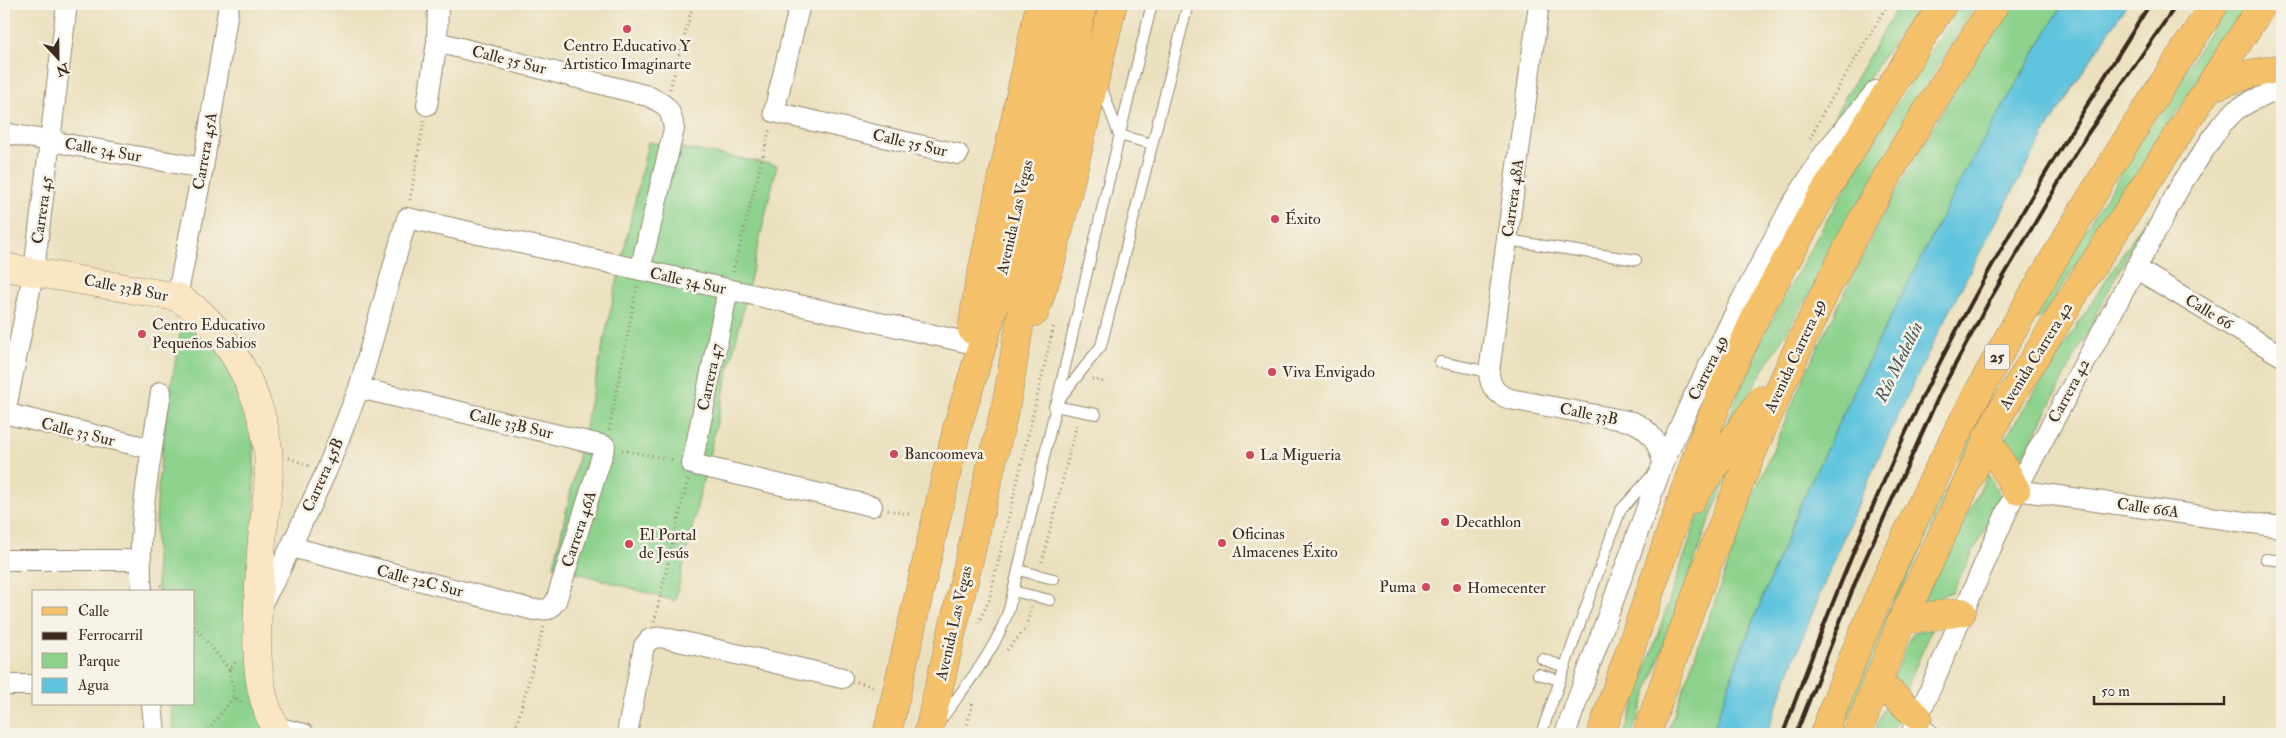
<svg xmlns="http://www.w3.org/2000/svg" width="2286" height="738" font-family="'IM FELL Double Pica',serif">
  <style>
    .green { fill: #8cd28c; stroke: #647e55 }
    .water { fill: #60c4de; stroke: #4e777e }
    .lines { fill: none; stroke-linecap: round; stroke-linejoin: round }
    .lane-casing { stroke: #93856e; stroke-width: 12 }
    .street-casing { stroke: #93856e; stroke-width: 22 }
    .secondary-casing { stroke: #93856e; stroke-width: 29 }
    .primary-casing { stroke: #93856e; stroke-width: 29 }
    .highway-casing { stroke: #93856e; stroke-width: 29 }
    .path { stroke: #93856e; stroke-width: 3; stroke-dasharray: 1 4; stroke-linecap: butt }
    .lane { stroke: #fff; stroke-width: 10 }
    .street { stroke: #fff; stroke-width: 20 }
    .secondary { stroke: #fbe6c4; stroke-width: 28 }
    .primary { stroke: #f4c16b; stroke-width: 28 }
    .highway { stroke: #f4c16b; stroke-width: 28 }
    .rail { stroke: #3b2a1e; stroke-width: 4 }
    .poi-dot { fill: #d1495b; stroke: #f7f3e8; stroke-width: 2 }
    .labels { text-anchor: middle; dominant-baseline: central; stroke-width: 5; stroke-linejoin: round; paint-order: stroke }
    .shield { fill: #f7f3e8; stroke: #73665b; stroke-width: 1 }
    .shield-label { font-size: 15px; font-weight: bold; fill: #3b2a1e }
    .poi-label { font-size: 16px; fill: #3b2a1e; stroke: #f7f3e8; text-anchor: start }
    .street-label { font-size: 16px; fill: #3b2a1e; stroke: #f7f3e8 }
    .water-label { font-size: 18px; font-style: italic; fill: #465858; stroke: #f7f3e8 }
  </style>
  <rect width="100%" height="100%" fill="#f7f3e8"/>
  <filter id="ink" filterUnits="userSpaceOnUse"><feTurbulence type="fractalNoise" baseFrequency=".02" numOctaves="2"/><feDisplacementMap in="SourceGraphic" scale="10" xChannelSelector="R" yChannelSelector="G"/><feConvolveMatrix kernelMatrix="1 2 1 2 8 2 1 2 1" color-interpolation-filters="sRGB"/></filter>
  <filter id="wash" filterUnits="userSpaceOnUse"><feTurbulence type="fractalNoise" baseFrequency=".0096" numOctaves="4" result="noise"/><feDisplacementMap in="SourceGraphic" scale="20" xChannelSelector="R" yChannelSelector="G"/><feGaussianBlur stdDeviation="1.12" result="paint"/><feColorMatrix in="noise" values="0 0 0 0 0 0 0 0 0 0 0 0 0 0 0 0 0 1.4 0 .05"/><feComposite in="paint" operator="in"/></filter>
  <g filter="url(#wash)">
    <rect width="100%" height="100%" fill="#ebe0bd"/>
    <path class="green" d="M1899,4H1919L1837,126L1814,151Z
      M1961,4H1976L1897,134L1823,272L1717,446C1733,409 1746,370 1765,334C1823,220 1891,111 1961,4Z
      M2010,4H2063L1965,172L1866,365L1801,503L1737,661L1712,734H1667L1749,506L1805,374L1881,218L1950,98Z
      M2227,4H2249L2041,318L2029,319Z
      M648,142L777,165L675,601L554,566Z
      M2149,213L2017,469L2004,440Z
      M183,317L203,331L222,355L247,407L254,445V496L271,734H174L170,704H194V592H158C149,502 168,405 183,317Z
      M1988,400L1989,409L1900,594L1841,734H1837L1874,641Z
      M1745,435L1709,521L1632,734H1624L1698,516Z
      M1988,474L2001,498L1952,592L1922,603Z
      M1932,629L1904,694L1893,677L1913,633Z
      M1886,703L1897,722L1892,734H1874Z"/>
    <path class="water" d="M2063,4H2127C2101,44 2074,84 2050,125C1959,284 1877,449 1810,619C1795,657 1780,695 1767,734H1712L1737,661L1801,503L1866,365L1965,172Z"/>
  </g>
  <g filter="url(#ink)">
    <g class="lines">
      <defs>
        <path id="lane" d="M1101,86L1119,135L1152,144
          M1507,240L1636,260
          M1440,362L1489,372
          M1096,414L1054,406L1101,346L1188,4
          M2266,559L2282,561
          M1018,570L1054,579
          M1013,591L1050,600
          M1542,659L1565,667
          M1538,674L1560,680
          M1918,717L1935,734
          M940,721C965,686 996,651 1009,609C1056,407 1101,205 1152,4
          M1541,734L1620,511L1654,473"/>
        <path id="street" d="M800,4L774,112L958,154
          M1539,4L1489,372C1490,387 1496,394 1510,399L1633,422C1652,431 1658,443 1663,463
          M437,42L648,96C667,105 671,108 674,129L640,270
          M427,105L437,42L438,4
          M4,133L203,168
          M2135,268L2282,356
          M728,290L692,464L872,506
          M177,297L203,168L229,4
          M4,413L152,449
          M5,413L34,270L67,4
          M2016,490L2281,527L2282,524
          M291,547L534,610L549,609L556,601L605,446L359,388
          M4,560H139
          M142,592C136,527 151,457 161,392
          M260,606L276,578L326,472L359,388L407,218L970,343
          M4,685H34
          M152,704L155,734
          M275,727L304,734
          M627,734L644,646L650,639L661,637L842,678
          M1565,734L1663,463L1692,400L1741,301L1791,206L1825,152L1876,91
          M1911,734L2016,490L2182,183L2221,125L2236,110L2253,100L2282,89"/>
        <path id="secondary" d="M4,267L177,297C184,302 193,307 199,312C236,346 262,400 268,449C271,479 265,511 262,540C260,563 259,586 258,609C256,654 256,693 278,734"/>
        <path id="primary" d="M1035,312L1050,266L1113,4
          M972,330L978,290L1040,4
          M887,734L957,428L998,293L1062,4
          M928,734L1008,395L1030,261L1083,4"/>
        <path id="highway" d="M2209,88L2250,74L2282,68
          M1987,437L2016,490
          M1691,500L1761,400
          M1902,620L1962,612
          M1878,682L1918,717
          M1601,734L1701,444L1728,377L1758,312L1819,201L1943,4
          M1647,734C1706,559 1772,389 1859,226C1900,150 1949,77 1995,4
          M1824,734C1919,471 2061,236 2215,4
          M1857,734L1902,620L1999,415L2083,280L2263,4"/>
      </defs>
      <use href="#lane" class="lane-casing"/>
      <use href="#street" class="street-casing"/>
      <use href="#secondary" class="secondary-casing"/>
      <use href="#primary" class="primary-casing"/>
      <use href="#highway" class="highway-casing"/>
      <path class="path" d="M670,89L693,4
        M1810,139L1822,115L1888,4
        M410,200L424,120
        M733,272L770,128
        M1092,379L1103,382
        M609,430L637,286
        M622,450L675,460
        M289,458L309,466
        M888,510L912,515
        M1042,562L1077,423
        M160,585L166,592
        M654,622L688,479
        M978,623L989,601L1054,325
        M194,626L230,670L236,661
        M1007,650L1026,628L1031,607
        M230,670L234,697
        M857,682L875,687
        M205,734L234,697L242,703
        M514,734L544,626
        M965,734L973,700"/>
      <use href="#lane" class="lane"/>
      <use href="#street" class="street"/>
      <use href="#secondary" class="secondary"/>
      <use href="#primary" class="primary"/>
      <use href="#highway" class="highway"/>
      <path class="rail" d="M1783,734C1824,621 1869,509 1921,400C1988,263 2069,133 2150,4
        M1796,734L1859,573L1941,391L1992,296L2086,136L2177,4"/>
    </g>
  </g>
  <g class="poi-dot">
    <circle cx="627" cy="29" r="5"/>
    <circle cx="1275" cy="219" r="5"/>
    <circle cx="142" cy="334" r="5"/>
    <circle cx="1272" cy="372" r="5"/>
    <circle cx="894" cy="454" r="5"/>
    <circle cx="1250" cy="455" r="5"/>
    <circle cx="1445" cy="522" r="5"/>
    <circle cx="1222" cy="543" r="5"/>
    <circle cx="629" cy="544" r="5"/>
    <circle cx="1426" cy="587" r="5"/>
    <circle cx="1457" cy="588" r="5"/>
  </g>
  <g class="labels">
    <rect class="shield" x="1984.5" y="344.5" width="25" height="25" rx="4"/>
    <g class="shield-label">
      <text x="1997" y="357">25</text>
    </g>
    <g class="poi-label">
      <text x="627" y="46" text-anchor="middle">Centro Educativo Y<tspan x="627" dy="18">Artistico Imaginarte</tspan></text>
      <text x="1285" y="219">Éxito</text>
      <text x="152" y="325">Centro Educativo<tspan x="152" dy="18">Pequeños Sabios</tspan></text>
      <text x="1282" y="372">Viva Envigado</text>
      <text x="904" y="454">Bancoomeva</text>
      <text x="1260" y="455">La Migueria</text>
      <text x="1455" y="522">Decathlon</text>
      <text x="1232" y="534">Oficinas<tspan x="1232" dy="18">Almacenes Éxito</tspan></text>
      <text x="639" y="535">El Portal<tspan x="639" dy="18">de Jesús</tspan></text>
      <text x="1416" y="587" text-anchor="end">Puma</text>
      <text x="1467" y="588">Homecenter</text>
    </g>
    <g class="street-label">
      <text transform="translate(509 60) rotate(14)">Calle 35 Sur</text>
      <text transform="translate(910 143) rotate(13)">Calle 35 Sur</text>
      <text transform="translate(103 150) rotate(10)">Calle 34 Sur</text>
      <text transform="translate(205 151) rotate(-80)">Carrera 45A</text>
      <text transform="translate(1513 198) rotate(-82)">Carrera 48A</text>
      <text transform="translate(42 210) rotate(-82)">Carrera 45</text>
      <text transform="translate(1015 217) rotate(-77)">Avenida Las Vegas</text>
      <text transform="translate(688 281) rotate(12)">Calle 34 Sur</text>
      <text transform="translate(126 288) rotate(11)">Calle 33B Sur</text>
      <text transform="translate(2209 312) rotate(31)">Calle 66</text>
      <text transform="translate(1795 356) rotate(-65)">Avenida Carrera 49</text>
      <text transform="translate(2036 356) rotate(-58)">Avenida Carrera 42</text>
      <text transform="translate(1708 368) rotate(-64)">Carrera 49</text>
      <text transform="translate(710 377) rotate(-78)">Carrera 47</text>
      <text transform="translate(2069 391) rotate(-62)">Carrera 42</text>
      <text transform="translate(1589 414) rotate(11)">Calle 33B</text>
      <text transform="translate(511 424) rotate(13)">Calle 33B Sur</text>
      <text transform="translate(78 432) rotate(14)">Calle 33 Sur</text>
      <text transform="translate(323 475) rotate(-66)">Carrera 45B</text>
      <text transform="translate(2148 508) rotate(8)">Calle 66A</text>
      <text transform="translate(579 529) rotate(-72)">Carrera 46A</text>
      <text transform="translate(420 581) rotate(14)">Calle 32C Sur</text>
      <text transform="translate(954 623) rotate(-77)">Avenida Las Vegas</text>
    </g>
    <g class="water-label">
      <text transform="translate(1899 362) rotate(-64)">Río Medellín</text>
    </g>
  </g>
  <rect width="2286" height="738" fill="none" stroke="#f7f3e8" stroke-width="20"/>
  <rect x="32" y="590" width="162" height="115" fill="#f7f3e8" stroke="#aca397"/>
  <rect x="42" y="607" width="25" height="8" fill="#f4c16b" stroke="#aca397"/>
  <text x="78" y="616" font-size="15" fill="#3b2a1e">Calle</text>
  <rect x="42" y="632" width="25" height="8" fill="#3b2a1e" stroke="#aca397"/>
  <text x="78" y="640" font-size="15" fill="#3b2a1e">Ferrocarril</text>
  <rect x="42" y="653" width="25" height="15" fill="#8cd28c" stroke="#aca397"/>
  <text x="78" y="666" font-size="15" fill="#3b2a1e">Parque</text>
  <rect x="42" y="678" width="25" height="15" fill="#60c4de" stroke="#aca397"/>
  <text x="78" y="690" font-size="15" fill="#3b2a1e">Agua</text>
  <g transform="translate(58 58) rotate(158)" stroke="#f7f3e8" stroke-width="4" paint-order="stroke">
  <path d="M0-4L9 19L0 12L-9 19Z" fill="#3b2a1e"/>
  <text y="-8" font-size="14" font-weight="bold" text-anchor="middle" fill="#3b2a1e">N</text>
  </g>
  <path d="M2094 696v8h130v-8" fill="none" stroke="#3b2a1e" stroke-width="2.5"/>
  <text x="2101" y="696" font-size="15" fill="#3b2a1e" stroke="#f7f3e8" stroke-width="4" paint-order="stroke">50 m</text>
</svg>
